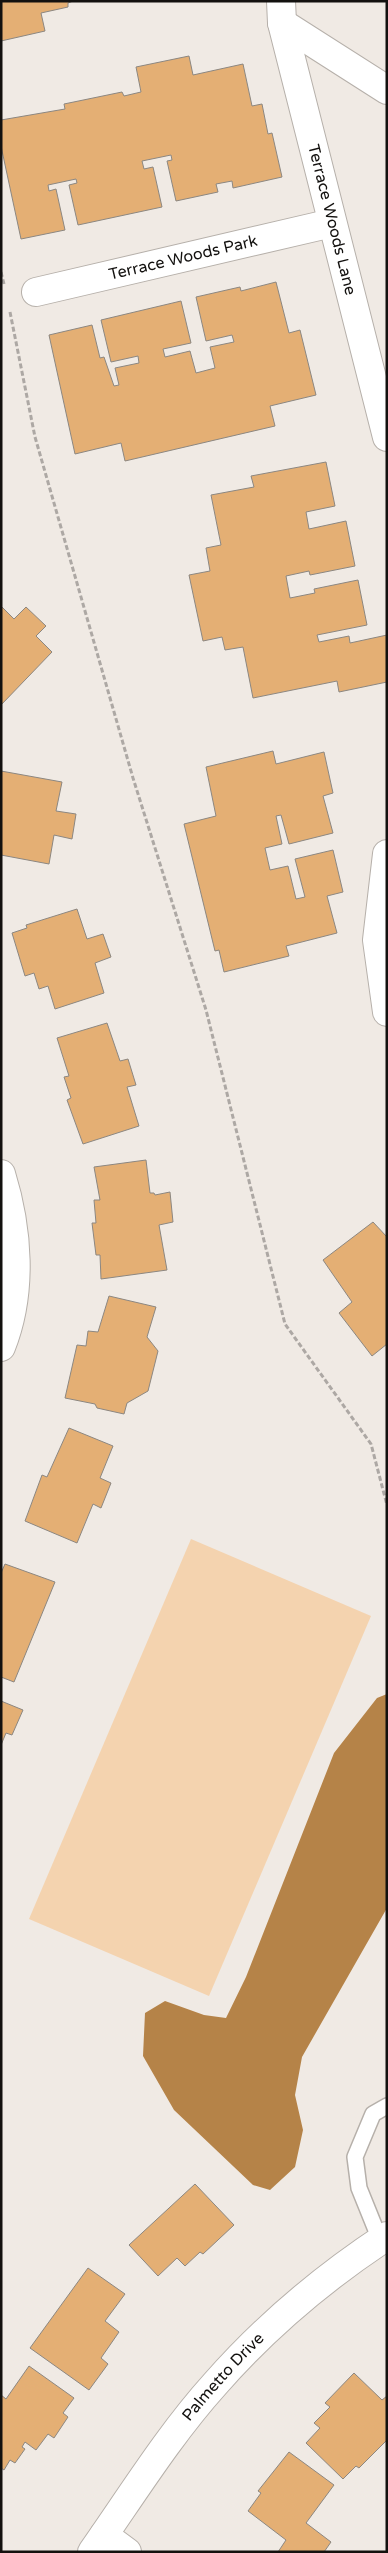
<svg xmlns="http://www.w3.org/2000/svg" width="388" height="2553" font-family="'Varela Round',sans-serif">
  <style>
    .green { fill: #f4d3af }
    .water { fill: #b58348 }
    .building { fill: #e4af74; stroke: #8c8781 }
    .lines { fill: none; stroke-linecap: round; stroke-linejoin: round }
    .service-casing { stroke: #b6b0aa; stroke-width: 18 }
    .minor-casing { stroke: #b6b0aa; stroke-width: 30 }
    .path { stroke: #ada8a4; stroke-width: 3; stroke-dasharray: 5 2.5; stroke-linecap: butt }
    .service { stroke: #fff; stroke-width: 15 }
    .minor { stroke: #fff; stroke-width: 28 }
    .labels { text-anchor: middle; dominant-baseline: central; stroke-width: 4; stroke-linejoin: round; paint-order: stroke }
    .street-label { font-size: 16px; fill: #13110f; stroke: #fdf7f1 }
  </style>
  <rect width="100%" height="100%" fill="#f0eae4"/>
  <path class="green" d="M191,1539L371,1616L209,1996L29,1919Z"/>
  <path class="water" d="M387,1694V1908L302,2057L295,2095L303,2130L295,2167L270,2190L253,2185L174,2110L143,2056L145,2013L165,2001L204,2015L226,2018L246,1977L334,1753L377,1698Z"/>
  <path class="building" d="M1,1H73L68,3V7L41,13L45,31L1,41Z
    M189,56L193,75L243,64L252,106L262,104L268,134L272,133L282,177L233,188L232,181L216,184L218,192L176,201L167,161L172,160L171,155L142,161L144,169L153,167L162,207L78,225L69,185L77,183L76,179L48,185L49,191L56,189L65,230L21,239L1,146V120L65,109L64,104L122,92L124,96L141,92L136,67Z
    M276,282L289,333L300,330L316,395L270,406L275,426L125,461L121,443L75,454L49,335L92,325L100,358L104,357L114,386L119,385L115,368L139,363L138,356L111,362L101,320L181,301L191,343L163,349L165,357L190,351L196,373L215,368L210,347L234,342L232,335L206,341L196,297L240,287L241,291Z
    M326,462L335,506L306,512L309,529L346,521L355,566L310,575L309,571L286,576L290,598L315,593L314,589L358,580L367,625L317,635L319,642L349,636L350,643L387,635V682L339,692L337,681L253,698L243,647L225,650L222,637L203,641L189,575L210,571L206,548L221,545L211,495L254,487L251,476Z
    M1,606L14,619L26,607L46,626L36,636L52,652L1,705Z
    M273,751L276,764L324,752L333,793L323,796L333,833L289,844L281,815L276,816L282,844L265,848L270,870L288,866L296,899L305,897L295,859L333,850L343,892L327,896L337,933L286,946L289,956L224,972L219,950L215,951L184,824L216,816L206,767Z
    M1,771L62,782L56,811L76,814L72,839L54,835L49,864L1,855Z
    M77,909L87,939L103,934L111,957L95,963L104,993L55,1009L48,986L39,989L34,973L25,976L12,933L27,928L26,925Z
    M107,1023L120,1061L128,1059L136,1085L127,1087L139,1126L83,1144L67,1100L71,1098L64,1077L69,1076L57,1038Z
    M146,1160L150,1193H154L155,1195L170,1192L173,1222L159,1225L167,1270L101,1279L100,1255H96L92,1223H96L94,1200H100L94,1167Z
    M373,1222L387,1237V1344L372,1356L339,1313L352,1302L323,1260Z
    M109,1296L156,1307L147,1337L158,1351L148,1391L127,1403L124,1414L97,1408L95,1404L65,1398L77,1345L86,1346L88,1331L98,1332Z
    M69,1428L113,1446L100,1478L111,1483L101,1508L93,1504L77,1543L25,1521L42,1475L47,1477Z
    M5,1564L55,1582L14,1682L1,1677V1573Z
    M1,1701L23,1710L12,1735L6,1733L1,1745Z
    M195,2184L234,2225L203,2254L200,2252L185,2266L177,2258L158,2276L129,2245Z
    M88,2268L125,2294L105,2321L119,2332L101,2358L108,2364L89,2390L30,2348Z
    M29,2366L74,2398L63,2413L68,2417L54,2438L48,2434L36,2450L25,2442L22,2447L25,2449L15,2463L10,2460L4,2470L1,2468V2395L6,2399Z
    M354,2373L382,2400L387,2396V2440L359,2468L356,2466L343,2479L306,2443L320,2428L314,2423L330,2407L325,2403Z
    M289,2452L334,2485L306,2523L331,2542L324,2552H278L286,2540L248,2511L261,2493L258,2491Z"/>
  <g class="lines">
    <defs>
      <path id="service" d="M380,2240L359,2188L355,2157L373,2114L387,2106"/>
      <g id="minor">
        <path id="s1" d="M281,1L282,23L387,437"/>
        <path d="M282,23L387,90"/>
        <path id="s2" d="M36,292L332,223"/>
        <path d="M387,854L377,940L387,1012"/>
        <path d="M1,1174C18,1229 23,1292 1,1347"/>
        <path d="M104,2535L127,2552"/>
        <path id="s3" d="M92,2552C132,2495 169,2435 215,2384C266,2326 323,2278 387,2236"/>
      </g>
    </defs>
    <use href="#service" class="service-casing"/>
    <use href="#minor" class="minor-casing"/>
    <path class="path" d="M1,272L4,284
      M10,312L35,437L133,778L206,1010L285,1324L371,1444L387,1505"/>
    <use href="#service" class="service"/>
    <use href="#minor" class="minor"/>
  </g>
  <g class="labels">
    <g class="street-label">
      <text stroke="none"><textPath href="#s1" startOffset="225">Terrace Woods Lane</textPath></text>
      <text stroke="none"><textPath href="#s2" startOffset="151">Terrace Woods Park</textPath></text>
      <text stroke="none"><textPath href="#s3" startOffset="219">Palmetto Drive</textPath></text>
    </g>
  </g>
  <rect width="388" height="2553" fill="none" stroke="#13110f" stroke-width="5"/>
</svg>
